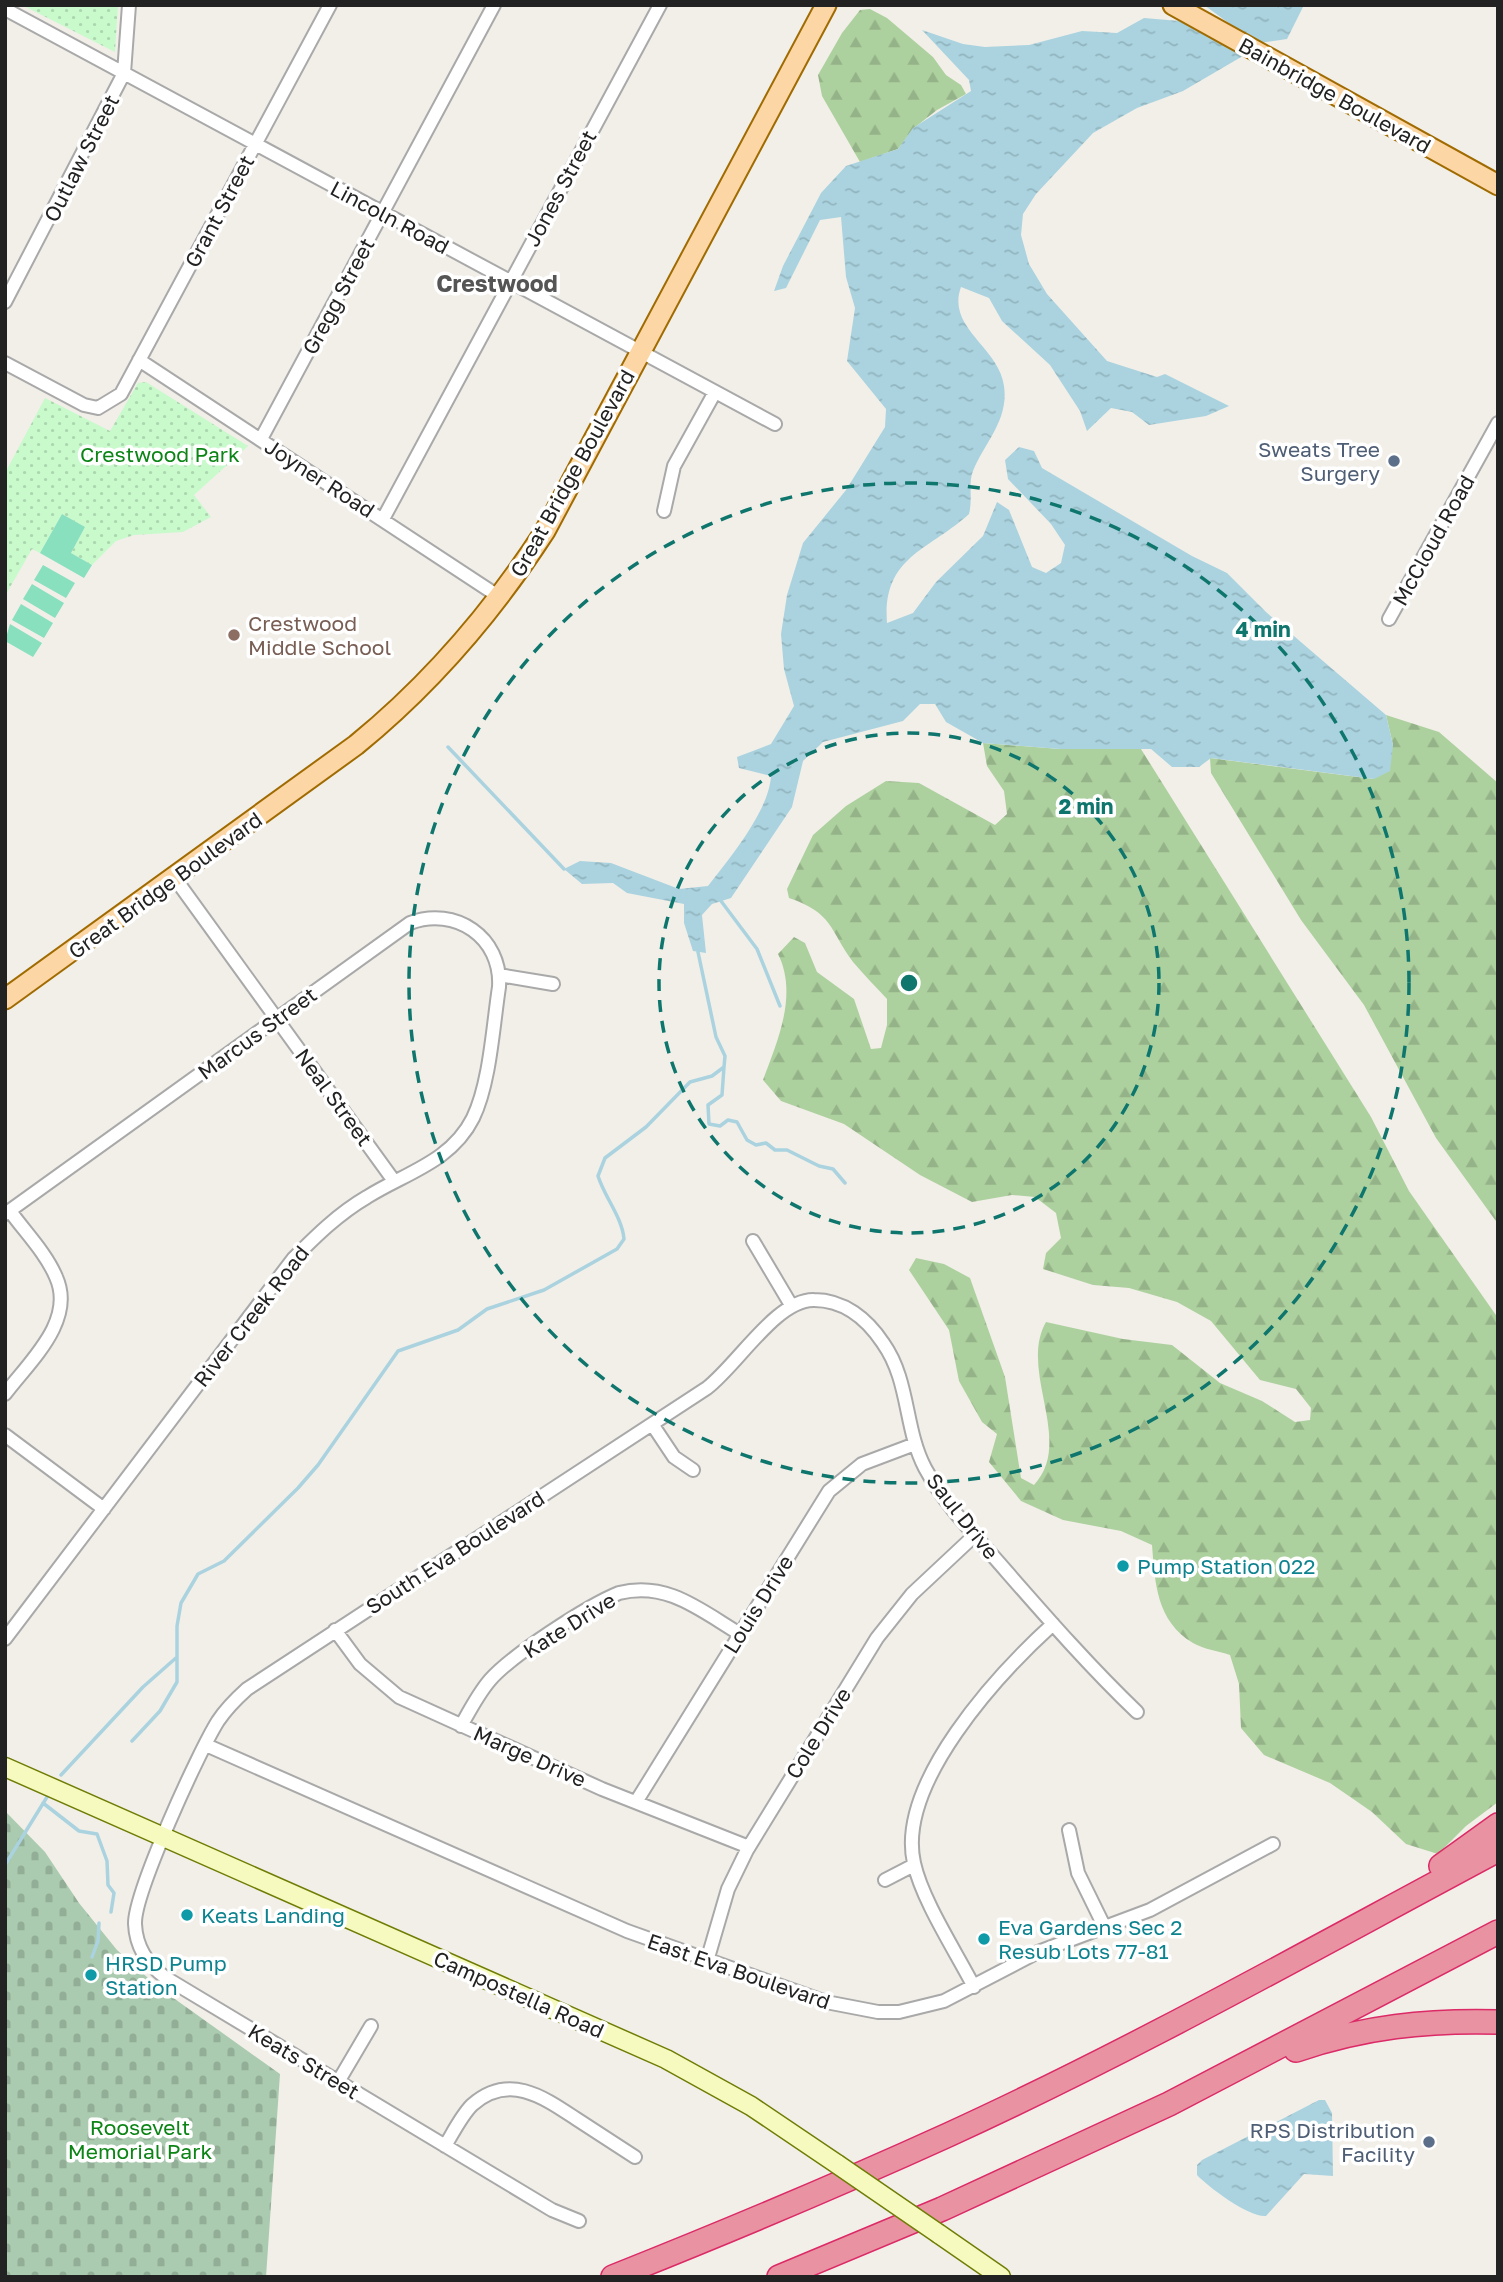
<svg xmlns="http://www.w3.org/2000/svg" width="1503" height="2282" font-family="'Golos Text',sans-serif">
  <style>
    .forest { fill: url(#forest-firs) }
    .cemetery { fill: url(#cemetery-stones) }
    .park { fill: url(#park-dots) }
    .pitch { fill: #88e0be }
    .water { fill: url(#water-ripples) }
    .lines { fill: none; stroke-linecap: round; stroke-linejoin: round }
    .stream { stroke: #aad3df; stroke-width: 3.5 }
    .minor-casing { stroke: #a9a9a9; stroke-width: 16 }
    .secondary-casing { stroke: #707d05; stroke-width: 21 }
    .primary-casing { stroke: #a06b00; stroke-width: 23 }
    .motorway-casing { stroke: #dc2a67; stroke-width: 26 }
    .minor { stroke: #fff; stroke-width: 12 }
    .secondary { stroke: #f7fabf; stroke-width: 18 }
    .primary { stroke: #fcd6a4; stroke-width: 19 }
    .motorway { stroke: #e892a2; stroke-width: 23 }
    .secondary-bridge-casing { stroke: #707d05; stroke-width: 21; stroke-linecap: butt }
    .secondary-bridge { stroke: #f7fabf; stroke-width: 18 }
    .ring { fill: none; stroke: #0f766e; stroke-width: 3.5; stroke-dasharray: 12 9 }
    .service-dot { fill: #5c6f8a; stroke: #fff; stroke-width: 2.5 }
    .education-dot { fill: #8d6e63; stroke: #fff; stroke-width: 2.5 }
    .culture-dot { fill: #0f9aa8; stroke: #fff; stroke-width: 2.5 }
    .labels { text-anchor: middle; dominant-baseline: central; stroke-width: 7; stroke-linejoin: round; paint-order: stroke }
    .street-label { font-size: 21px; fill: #222; stroke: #fff }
    .service-label { font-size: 21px; fill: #4e5e75; stroke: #fff; text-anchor: end }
    .park-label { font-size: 21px; fill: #0c8416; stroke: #fff }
    .education-label { font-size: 21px; fill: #785e54; stroke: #fff; text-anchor: start }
    .culture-label { font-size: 21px; fill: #0d838f; stroke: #fff; text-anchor: start }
    .neighbourhood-label { font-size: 23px; font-weight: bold; fill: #555; stroke: #fff }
    .centre { fill: #0f766e; stroke: #fff; stroke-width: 3.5 }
    .ring-label { font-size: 21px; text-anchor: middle; font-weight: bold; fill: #0f766e; stroke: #fff; stroke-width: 7; stroke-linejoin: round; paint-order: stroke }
  </style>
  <defs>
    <pattern id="forest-firs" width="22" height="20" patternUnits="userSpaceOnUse" patternTransform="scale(1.75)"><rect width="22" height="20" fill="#add19e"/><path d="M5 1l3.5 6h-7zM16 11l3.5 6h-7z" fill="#95b388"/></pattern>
    <pattern id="cemetery-stones" width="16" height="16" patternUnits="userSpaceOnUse" patternTransform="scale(1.75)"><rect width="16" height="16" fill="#aacbaf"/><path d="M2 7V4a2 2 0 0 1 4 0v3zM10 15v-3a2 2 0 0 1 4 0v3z" fill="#92ae96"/></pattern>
    <pattern id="park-dots" width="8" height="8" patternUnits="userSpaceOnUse" patternTransform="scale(1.75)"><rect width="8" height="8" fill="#c8facc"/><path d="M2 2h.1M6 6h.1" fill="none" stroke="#acd6af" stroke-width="1.8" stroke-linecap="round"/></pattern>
    <pattern id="water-ripples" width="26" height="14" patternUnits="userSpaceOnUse" patternTransform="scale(1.75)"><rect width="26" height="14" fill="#aad3df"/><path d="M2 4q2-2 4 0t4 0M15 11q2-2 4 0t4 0" fill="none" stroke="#92b5bf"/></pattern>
  </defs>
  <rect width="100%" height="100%" fill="#f2efe9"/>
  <path class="forest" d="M870,9L887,18L933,57L946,75L961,85L966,94L937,110L914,128L898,149L860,162L822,96L818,75L842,33L860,10Z
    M1386,715L1439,732L1498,783V1224L1436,1138L1364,1005L1301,920L1211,773L1210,758L1374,779L1393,745Z
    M983,743L1060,749H1141L1371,1117L1409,1191L1498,1318V1802L1466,1826L1438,1854L1406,1844L1372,1812L1330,1783L1264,1755L1241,1728L1239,1684L1230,1655C1218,1651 1203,1649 1193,1643C1156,1621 1155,1582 1152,1545L1121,1531L1063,1520L1021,1501L989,1462L997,1434L982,1422L959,1381L949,1330L909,1270L916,1258L944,1264L970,1278L1005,1377L1021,1478L1034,1485C1075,1441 1018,1371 1046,1322L1123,1339L1172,1345L1220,1383L1262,1401L1295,1422L1310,1420L1311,1408L1296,1389L1260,1380L1211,1321L1177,1302L1129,1288L1093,1285L1043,1269L1046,1253L1061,1238L1056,1213L1035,1197L1012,1195L972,1202L920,1175L844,1124L781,1101L763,1080C778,1040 798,994 778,954L794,937L805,943L817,972L854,999L871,1049L881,1048L887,1025V999C876,987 864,975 853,962C829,929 833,913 789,898L787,889L813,835L846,806L886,781L919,783L995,825L1007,814L1004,791L987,766Z"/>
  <path class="cemetery" d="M5,1811L45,1852L79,1903L117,1950L158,1987L280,2074L266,2277H5Z"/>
  <path class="park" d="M22,5H118L115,52Z
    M146,382L248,446L194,495L211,517L183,532L134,535L116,541L92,565L71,553L85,527L62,514L40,553L32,549L5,596V473L45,398L110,431L138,383Z"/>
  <path class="pitch" d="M62,514L85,527L71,553L92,565L84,578L40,553Z
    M43,565L75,583L66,598L34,580Z
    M32,584L64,603L55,618L23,599Z
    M21,604L53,623L44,638L12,620Z
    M10,624L42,643L33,657L5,641Z"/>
  <path class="water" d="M1204,5H1304L1287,39L1259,43L1248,53L1183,91L1137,108L1093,133L1036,194L1023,214L1021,235L1029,264L1047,294L1107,361L1157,377L1165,374L1229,406L1206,416L1149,425L1132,412L1111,408L1087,431L1080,411L1050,365L1002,321L989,298L961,287C946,328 999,347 1004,386C1009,420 985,442 973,471C968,483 973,499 969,514C930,550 882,556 887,623L913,613L936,582L983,536L997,502L1009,510L1032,567L1046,573L1061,563L1065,545L1051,524L1008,479L1005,460L1019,447L1034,451L1042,468L1192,556L1227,573L1266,612L1386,715L1393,745L1390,771L1374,779L1211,758L1199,767H1172L1151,749H1060L983,743L946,722L935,704H920L903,721L823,742L803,761L792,807L731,898L712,904L702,915L706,953L693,951L684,923V904L627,893L613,883L582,884L564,869L580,861L611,863L679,889L708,886C729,859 769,811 771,776L739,768L737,757L771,744L794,706L784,669L781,634L787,595L803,543L846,490L885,427L886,409L847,361L855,308L846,277L841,217L820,220L786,288L774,291L783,266L821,193L846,166L898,149L913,128L971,91L969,80L922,30L963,44L985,47L1029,45L1082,31L1117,33L1144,18L1179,21L1239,51L1248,37Z
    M1319,2100H1325L1332,2113L1333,2176L1304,2174L1266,2216C1250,2218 1208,2187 1197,2175V2165L1202,2160Z"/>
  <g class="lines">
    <path class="stream" d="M448,747L564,869
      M721,901L757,949L780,1006
      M724,1067L722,1095L708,1105L709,1124L720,1126L728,1120L737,1122L747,1140L756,1145L766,1143L775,1150H787L819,1166L833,1169L845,1183
      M132,1741L160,1711L177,1682V1626L181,1603L198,1574L224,1561L298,1488L318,1465L398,1351L458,1330L487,1309L544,1290L617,1249L624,1239C622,1217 605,1198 598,1176L605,1158L646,1127L690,1082L712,1076L724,1067L725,1056L716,1037L698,952
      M61,1775L143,1687L177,1657
      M43,1803L79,1831L97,1834L107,1861L108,1885L114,1893L111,1912
      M5,1865L47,1797
      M92,1957L98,1941L99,1923"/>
    <defs>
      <path id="minor" d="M5,9L775,424
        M5,302L124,73L129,5
        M139,360L501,598
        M5,363L84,405L98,408L121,394L330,5
        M261,439L494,5
        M664,511L674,466L715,392
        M383,519L660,5
        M1389,619L1498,423
        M174,877L394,1181
        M499,975L553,984
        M5,1214L410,923C455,906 502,937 499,987C493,1026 490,1083 473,1118C451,1162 405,1173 367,1197C338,1214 316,1236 293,1259L5,1639
        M753,1241L791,1305
        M5,1394C29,1362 76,1321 56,1277C46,1253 25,1232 10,1211
        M652,1424L674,1457L693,1470
        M5,1435L104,1509
        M335,1630L360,1664L399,1697L602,1789L749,1847
        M461,1726C470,1710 478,1694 490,1680C512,1655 587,1606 619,1593C667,1581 700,1610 740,1634
        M206,1745L627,1931L826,2002L878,2012H899L944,2001L1038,1952L1150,1910L1273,1844
        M636,1802L829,1491L862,1464L915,1444
        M1069,1830L1078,1873L1105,1928
        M885,1880L914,1865
        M707,1961L728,1889L747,1850L877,1638L912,1594L975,1535
        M974,1987C956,1952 922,1900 914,1863C896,1784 998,1674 1053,1624
        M338,2082L371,2026
        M445,2146C453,2133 461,2116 472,2105C508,2073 542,2096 575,2118C595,2131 615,2144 635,2157
        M579,2221L552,2210L166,1978C148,1965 136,1947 135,1924C134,1893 199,1751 218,1721C226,1709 237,1698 247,1689L707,1388C738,1364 777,1299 814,1300C844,1300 867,1319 883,1343C910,1381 904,1428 925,1468C946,1507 978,1538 1007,1572C1049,1620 1091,1668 1137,1712"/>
      <path id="secondary" d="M5,1767L666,2059L751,2106L837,2164
        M939,2234L1001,2277"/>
      <path id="primary" d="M1173,5L1498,185
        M5,999L356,745C432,683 492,613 545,531L826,5"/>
      <path id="motorway" d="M1441,1866L1498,1825
        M1296,2050C1363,2027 1427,2020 1498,2022
        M613,2277C726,2232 838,2185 948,2135C1136,2049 1316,1947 1498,1850
        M779,2277L942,2209L1169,2104L1498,1932"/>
    </defs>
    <use href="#minor" class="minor-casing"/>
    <use href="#secondary" class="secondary-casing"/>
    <use href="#primary" class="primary-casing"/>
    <use href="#motorway" class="motorway-casing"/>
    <use href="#minor" class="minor"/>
    <use href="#secondary" class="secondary"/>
    <use href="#primary" class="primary"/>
    <use href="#motorway" class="motorway"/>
    <defs>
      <path id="secondary-bridge" d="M837,2164L939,2234"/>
    </defs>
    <use href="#secondary-bridge" class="secondary-bridge-casing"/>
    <use href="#secondary-bridge" class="secondary-bridge"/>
  </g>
  <g class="ring">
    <circle cx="909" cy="983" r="250"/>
    <circle cx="909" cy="983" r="500"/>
  </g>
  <g class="service-dot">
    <circle cx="1394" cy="461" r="7"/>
    <circle cx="1429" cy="2142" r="7"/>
  </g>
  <circle class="education-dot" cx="234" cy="635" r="7"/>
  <g class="culture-dot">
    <circle cx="1123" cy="1566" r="7"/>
    <circle cx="187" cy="1915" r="7"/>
    <circle cx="984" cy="1939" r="7"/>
    <circle cx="91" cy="1975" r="7"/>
  </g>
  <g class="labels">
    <g class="street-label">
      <text transform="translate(1335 95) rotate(29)">Bainbridge Boulevard</text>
      <text transform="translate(81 158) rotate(-63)">Outlaw Street</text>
      <text transform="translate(560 188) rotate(-62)">Jones Street</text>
      <text transform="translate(219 211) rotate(-62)">Grant Street</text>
      <text transform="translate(390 217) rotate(28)">Lincoln Road</text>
      <text transform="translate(338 296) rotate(-62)">Gregg Street</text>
      <text transform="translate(572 473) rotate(-61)">Great Bridge Boulevard</text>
      <text transform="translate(320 478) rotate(33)">Joyner Road</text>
      <text transform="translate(1433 540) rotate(-61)">McCloud Road</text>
      <text transform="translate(165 885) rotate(-36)">Great Bridge Boulevard</text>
      <text transform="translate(257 1033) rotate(-36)">Marcus Street</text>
      <text transform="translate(334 1097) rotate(54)">Neal Street</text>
      <text transform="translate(251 1316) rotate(-52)">River Creek Road</text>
      <text transform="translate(963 1516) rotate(52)">Saul Drive</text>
      <text transform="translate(455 1552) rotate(-33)">South Eva Boulevard</text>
      <text transform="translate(758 1604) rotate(-58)">Louis Drive</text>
      <text transform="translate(569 1625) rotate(-32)">Kate Drive</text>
      <text transform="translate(818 1733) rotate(-58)">Cole Drive</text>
      <text transform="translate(530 1756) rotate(24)">Marge Drive</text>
      <text transform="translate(739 1971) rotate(19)">East Eva Boulevard</text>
      <text transform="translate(519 1994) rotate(24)">Campostella Road</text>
      <text transform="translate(304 2061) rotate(31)">Keats Street</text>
    </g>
    <g class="service-label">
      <text x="1380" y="449">Sweats Tree<tspan x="1380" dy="24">Surgery</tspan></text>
      <text x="1415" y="2130">RPS Distribution<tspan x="1415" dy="24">Facility</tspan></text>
    </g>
    <g class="park-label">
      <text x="160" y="454">Crestwood Park</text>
      <text x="140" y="2127">Roosevelt<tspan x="140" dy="24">Memorial Park</tspan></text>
    </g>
    <g class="education-label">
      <text x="248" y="623">Crestwood<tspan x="248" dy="24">Middle School</tspan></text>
    </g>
    <g class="culture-label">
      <text x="1137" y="1566">Pump Station 022</text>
      <text x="201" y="1915">Keats Landing</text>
      <text x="998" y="1927">Eva Gardens Sec 2<tspan x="998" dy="24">Resub Lots 77-81</tspan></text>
      <text x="105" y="1963">HRSD Pump<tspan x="105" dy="24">Station</tspan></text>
    </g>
    <g class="neighbourhood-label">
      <text x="497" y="283">Crestwood</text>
    </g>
  </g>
  <circle cx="909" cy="983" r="10" class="centre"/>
  <g class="ring-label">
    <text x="1263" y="637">4 min</text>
    <text x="1086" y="814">2 min</text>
  </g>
  <rect width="1503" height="2282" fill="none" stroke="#222222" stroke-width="14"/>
</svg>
